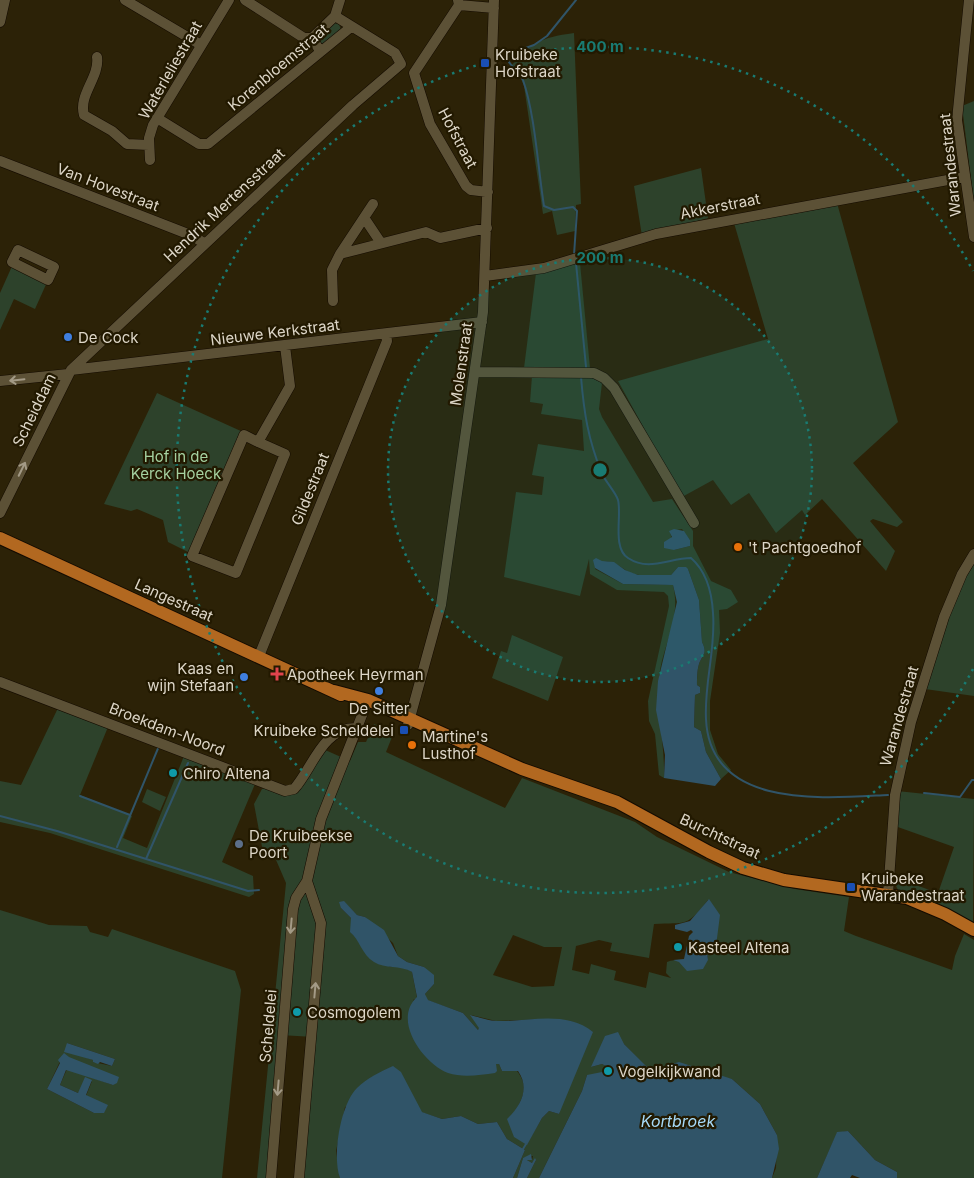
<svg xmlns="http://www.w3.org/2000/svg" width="974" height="1178" font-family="Inter,sans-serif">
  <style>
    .green { fill: #2d422b; fill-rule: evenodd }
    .water { fill: #305468 }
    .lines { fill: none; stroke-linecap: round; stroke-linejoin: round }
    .stream { stroke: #305468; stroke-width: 2 }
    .minor-casing { stroke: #140b00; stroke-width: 11 }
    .major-casing { stroke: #140b00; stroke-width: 14 }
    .minor { stroke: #5c5136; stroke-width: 10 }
    .major { stroke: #b26820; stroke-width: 12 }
    .oneway { stroke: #a39a86 }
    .ring { fill: none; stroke: #197b72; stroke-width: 2.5; stroke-dasharray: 2.5 5 }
    .transit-dot { fill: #1a4fb4; stroke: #221900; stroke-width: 2 }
    .shop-dot { fill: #3f7fe0; stroke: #221900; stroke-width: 2 }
    .food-dot { fill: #e8710a; stroke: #221900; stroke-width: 2 }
    .health-dot { fill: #e0444e; stroke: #221900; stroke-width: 2 }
    .culture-dot { fill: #0f9aa8; stroke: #221900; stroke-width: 2 }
    .service-dot { fill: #5c6f8a; stroke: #221900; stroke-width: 2 }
    .labels { text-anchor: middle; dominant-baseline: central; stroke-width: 4.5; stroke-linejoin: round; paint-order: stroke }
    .poi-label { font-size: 15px; fill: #ddd6c7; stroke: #221900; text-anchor: start }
    .street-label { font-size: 15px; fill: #ddd6c7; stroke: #221900 }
    .park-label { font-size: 15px; fill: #a5d1a0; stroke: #221900 }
    .water-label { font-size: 16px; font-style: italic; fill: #a6d9f6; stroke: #221900 }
    .centre { fill: #197b72; stroke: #221900; stroke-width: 2.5 }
    .ring-label { font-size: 15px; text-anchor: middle; font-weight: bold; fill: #197b72; stroke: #221900; stroke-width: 4.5; stroke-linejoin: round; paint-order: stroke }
  </style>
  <rect width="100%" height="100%" fill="#2c2207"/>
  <path class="green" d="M333,23L339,24L341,30L323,44L318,42V37Z
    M574,33L581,204L576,205L575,231L557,235L552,211L543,214L524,86L519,74L509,68C533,42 539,38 574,33Z
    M974,101V203L962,106Z
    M701,168L708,218L642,236L634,186Z
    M837,203L898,422L853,463L903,522L897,527L873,519L870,521L895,551L886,571L822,499L805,515L802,510L776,533L749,493L731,505L713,480L682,497L618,381L768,339L734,223Z
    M580,263L590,368H524L536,273Z
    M13,264L48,280L35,309L14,299L0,330V293Z
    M532,376L590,377L602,383L599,409L602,417L653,502L672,499L693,531V546L711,581L731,590L738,602L727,609L719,610L720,633L710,701V730L718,754L731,770L721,779L706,752L701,731L694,727L695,695L700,693V687L697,685C697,679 697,670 699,664C702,655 708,654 702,642L699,600L688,569L678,567L671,575C661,575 649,577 639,575C619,572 618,555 595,564V569L623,584L673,585C682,622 660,648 659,682C657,714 665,746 664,778L659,775L655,734L649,721L648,701L669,606L668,596L664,592L617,590L590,574L589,559L580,596L504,577L516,492L542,495L544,477L532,475L538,444L584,451L582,420L541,414L543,404L530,402ZM682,529L690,540V546L674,550L670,531Z
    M157,393L243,432L190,553L168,542L163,520L137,509L131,511L104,504Z
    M974,561V696L925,689C939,645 951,601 974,561Z
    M512,635L563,657L548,701L492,678L501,651L507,653Z
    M58,708L108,727L80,795L132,816L123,838L147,848L184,756L255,784L222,862L253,876L254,894L249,897L50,833L0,822V781L21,785Z
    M374,724L394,732L386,752L505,808L522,778L635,822L657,837L729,872L795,889L849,897L844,931L856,936L952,970L955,956L964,934L974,940V1178H897V1172L875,1160L848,1131L837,1133L817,1178H772L776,1168L777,1135L760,1104L732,1079L650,1071L624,1044L591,1067L602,1064L612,1069L609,1076L587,1075L582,1091L539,1178H527L536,1160L532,1163L527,1160H532L533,1156L523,1158L517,1178H513L525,1150L507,1139L497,1122L478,1124L461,1116L442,1119L421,1112L411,1094L345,1107L336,1151L340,1178H302L314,1037L280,1035L268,1178H257L286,883L273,853L263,852L254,804L262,789L268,787L285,793L323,749L350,761L358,742H366ZM708,900L716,945L712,944L707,951L708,960C696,961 677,958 667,962L666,973L671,978L649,972L646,988L614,980L616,971L591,964L589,974L572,970L576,946L599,940L612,943L610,951L649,958L654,924C687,922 686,928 708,900ZM347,905L357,915L365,917L393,943L398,956L407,962L424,967L434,984L425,994L427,1000L463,1013L478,1030L480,1028L471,1015L496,1021L550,1019L573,1022L559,1114L549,1111L542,1118L527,1144L514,1113C523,1098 529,1086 517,1071H502L499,1064L413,1000L417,998L412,972L403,967H390L359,943L351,918L341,908ZM513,935L544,947H562L554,986L532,987L493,975Z
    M147,789L166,797L160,811L142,802Z
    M897,791L974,799L973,923L933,901L899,892L895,884L899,879L938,893L954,847L895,826Z
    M0,910L49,925L87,926L90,932L108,937L112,929L235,971L241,990L222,1178H0ZM67,1043L115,1059L112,1066L93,1062V1060L70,1052ZM63,1055L113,1085L67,1069L60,1085L78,1093L92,1081L86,1096L94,1113L47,1089Z"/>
  <path class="water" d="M674,529L684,531L690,540V546L674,550L664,548V542L672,537L669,531Z
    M596,558L602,561L614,562L625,570L638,575H671L678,567H686L688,569L699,600L702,642C708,654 702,655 699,664C697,670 697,679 697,685L700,687V693L695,695L694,727L701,731L706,752L721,779L715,786L664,778L665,755L656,710L658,681L677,602L673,585L623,584L595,568L593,560Z
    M709,899L720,915L716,946L712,944L707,951L708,960L703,969L687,971L679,962L673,960L684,959L689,936L693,932L691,930L687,932L675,929V925L690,921Z
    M344,901L357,915L365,917L384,930L398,956L407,962L424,967L434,975V984L425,994L428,1000L463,1013L478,1030L479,1028L470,1015C479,1017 489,1021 497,1021C529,1022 566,1010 593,1032L559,1114L549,1111L542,1118L527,1145L514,1137L507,1119C521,1106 530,1088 518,1071H502L499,1064H496L497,1071L495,1073C480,1075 463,1078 448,1073C423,1063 392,1020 417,997L412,972C400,965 385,969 374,962C362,955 360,940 350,932L351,918L341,908L339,902Z
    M618,1032L624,1044L650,1070L679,1062L732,1079L760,1104L777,1135L779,1149L772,1178H539L582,1091L587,1075L602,1072L609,1076L612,1069L602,1064L591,1067L605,1036Z
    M67,1043L115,1059L112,1066L100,1062L98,1064L93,1062V1060L64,1052Z
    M64,1053L69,1057L119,1077L117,1083L113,1085L66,1070L60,1085L78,1093L85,1077L92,1080L86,1095L108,1105L104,1113H94L47,1089L60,1063L58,1060Z
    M393,1066L401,1072L422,1112L442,1119L461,1116L478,1124L497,1122L507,1139L525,1150L513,1178H340C332,1157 340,1105 357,1088C367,1078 380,1072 393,1066Z
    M848,1131L875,1160L897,1172V1178H860L852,1175L850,1178H817L837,1132Z
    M531,1154L532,1160H527L532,1163L535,1158L536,1160L527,1178H517L523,1158Z"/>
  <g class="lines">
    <path class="stream" d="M574,255L577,211L573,207L554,210L544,206C538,169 535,114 523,80C519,71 508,66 506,55L534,45L547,36L576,0
      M576,263L586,367
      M581,377C584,413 588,439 602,474C606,482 616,493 618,500C622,515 612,548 628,558C649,572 669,558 691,558C707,572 712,594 713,613C716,649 704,683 706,719C710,810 825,798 888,795
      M924,793L960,797L972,780H974
      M80,796L130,815
      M0,816L57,831L248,891L259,890
      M117,847L159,746
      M146,859L188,763
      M523,1149L526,1144"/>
    <defs>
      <path id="minor" d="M125,0L201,45
        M245,0L304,38H312L320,51
        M458,0L459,5L414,73L430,124L466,186L471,190L488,192
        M969,0L957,120L974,237
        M459,5L494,8
        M335,16L395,53L401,64
        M335,16L340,0
        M0,22L5,0
        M312,38L335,16
        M97,57C100,77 78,95 84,115L112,131L127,144L149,145
        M157,118L199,144H208L351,27
        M150,160L149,138L153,125L229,0
        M0,161L193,236L205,244
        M365,219L381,243
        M18,250L54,267L48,280L12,262Z
        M340,254L373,204
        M485,276L544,268L656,234L964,177
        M333,301L332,270L340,254L426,232L440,238L487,228
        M71,370L482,322
        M475,372L594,373L604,378L614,388L694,523
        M0,381L68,374
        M258,442L244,435L242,440L192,556L236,573L285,454L258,442L290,386L285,346
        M0,513L71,370L353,105L401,64
        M259,656L387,341L386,334
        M0,682L285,791L294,789C313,768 322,727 357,728
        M408,725L441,605L483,312L494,0
        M888,894L895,795L911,722L944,617L962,574L974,554
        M271,1178L293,909L296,898L307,881
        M299,1178L321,923L307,881L321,819L368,700"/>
      <path id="major" d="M0,538L341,695
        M334,691L368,700L522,769L617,802L709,852L743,868L784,880L907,898L945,914L974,930"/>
    </defs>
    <use href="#minor" class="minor-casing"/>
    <use href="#major" class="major-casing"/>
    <use href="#minor" class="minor"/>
    <use href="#major" class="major"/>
  </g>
  <defs><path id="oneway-shaft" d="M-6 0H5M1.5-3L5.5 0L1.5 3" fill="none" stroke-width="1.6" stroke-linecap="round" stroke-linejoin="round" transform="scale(1.25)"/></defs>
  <g class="oneway">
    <use href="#oneway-shaft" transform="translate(17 380) rotate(174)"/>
    <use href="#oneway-shaft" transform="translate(22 469) rotate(-64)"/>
    <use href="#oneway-shaft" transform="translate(291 926) rotate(95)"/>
    <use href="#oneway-shaft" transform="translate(315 990) rotate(-85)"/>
    <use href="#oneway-shaft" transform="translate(278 1088) rotate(95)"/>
  </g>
  <circle cx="600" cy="470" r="212" fill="#197b72" fill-opacity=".12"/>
  <g class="ring">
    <circle cx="600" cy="470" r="212"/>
    <path d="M973 669A423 423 0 1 1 973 271"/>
  </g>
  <g class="transit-dot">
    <rect x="480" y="58" width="10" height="10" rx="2.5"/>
    <rect x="399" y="725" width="10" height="10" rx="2.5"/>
    <rect x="846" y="882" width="10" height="10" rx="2.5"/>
  </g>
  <g class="shop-dot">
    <circle cx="68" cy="337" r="5"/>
    <circle cx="244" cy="677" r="5"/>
    <circle cx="379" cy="691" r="5"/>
  </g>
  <g class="food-dot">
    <circle cx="738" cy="547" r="5"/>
    <circle cx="412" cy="745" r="5"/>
  </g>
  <path class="health-dot" d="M274.5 666.5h5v5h5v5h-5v5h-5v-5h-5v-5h5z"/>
  <g class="culture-dot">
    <circle cx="173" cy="773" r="5"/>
    <circle cx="678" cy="947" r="5"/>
    <circle cx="297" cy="1012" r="5"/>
    <circle cx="608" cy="1071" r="5"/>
  </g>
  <circle class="service-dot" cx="239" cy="844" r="5"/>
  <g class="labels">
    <g class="poi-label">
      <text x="495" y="54">Kruibeke<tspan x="495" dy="17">Hofstraat</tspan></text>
      <text x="78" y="337">De Cock</text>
      <text x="748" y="547">'t Pachtgoedhof</text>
      <text x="234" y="668" text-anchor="end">Kaas en<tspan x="234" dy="17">wijn Stefaan</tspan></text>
      <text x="287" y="674">Apotheek Heyrman</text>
      <text x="379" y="708" text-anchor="middle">De Sitter</text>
      <text x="394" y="730" text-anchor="end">Kruibeke Scheldelei</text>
      <text x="422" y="736">Martine's<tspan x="422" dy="17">Lusthof</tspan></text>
      <text x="183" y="773">Chiro Altena</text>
      <text x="249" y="835">De Kruibeekse<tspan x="249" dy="17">Poort</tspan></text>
      <text x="861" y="878">Kruibeke<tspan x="861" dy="17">Warandestraat</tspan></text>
      <text x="688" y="947">Kasteel Altena</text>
      <text x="307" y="1012">Cosmogolem</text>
      <text x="618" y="1071">Vogelkijkwand</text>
    </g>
    <g class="street-label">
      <text transform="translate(278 67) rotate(-40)">Korenbloemstraat</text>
      <text transform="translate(170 70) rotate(-60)">Waterleliestraat</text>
      <text transform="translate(458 138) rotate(62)">Hofstraat</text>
      <text transform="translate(950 165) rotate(-96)">Warandestraat</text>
      <text transform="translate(108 187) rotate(21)">Van Hovestraat</text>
      <text transform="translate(224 205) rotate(-43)">Hendrik Mertensstraat</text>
      <text transform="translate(720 206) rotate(-11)">Akkerstraat</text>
      <text transform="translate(275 332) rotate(-7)">Nieuwe Kerkstraat</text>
      <text transform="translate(461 364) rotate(-82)">Molenstraat</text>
      <text transform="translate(34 410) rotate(-64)">Scheiddam</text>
      <text transform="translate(310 489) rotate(-68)">Gildestraat</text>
      <text transform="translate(174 600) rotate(24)">Langestraat</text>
      <text transform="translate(899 716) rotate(-74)">Warandestraat</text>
      <text transform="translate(167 729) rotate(21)">Broekdam-Noord</text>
      <text transform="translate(720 836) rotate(25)">Burchtstraat</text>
      <text transform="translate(268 1026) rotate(-85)">Scheldelei</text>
    </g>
    <g class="park-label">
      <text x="176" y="456">Hof in de<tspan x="176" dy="17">Kerck Hoeck</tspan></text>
    </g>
    <g class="water-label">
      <text x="678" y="1121">Kortbroek</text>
    </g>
  </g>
  <circle cx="600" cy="470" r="8" class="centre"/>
  <g class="ring-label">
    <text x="600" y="52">400 m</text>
    <text x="600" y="263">200 m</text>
  </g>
</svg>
